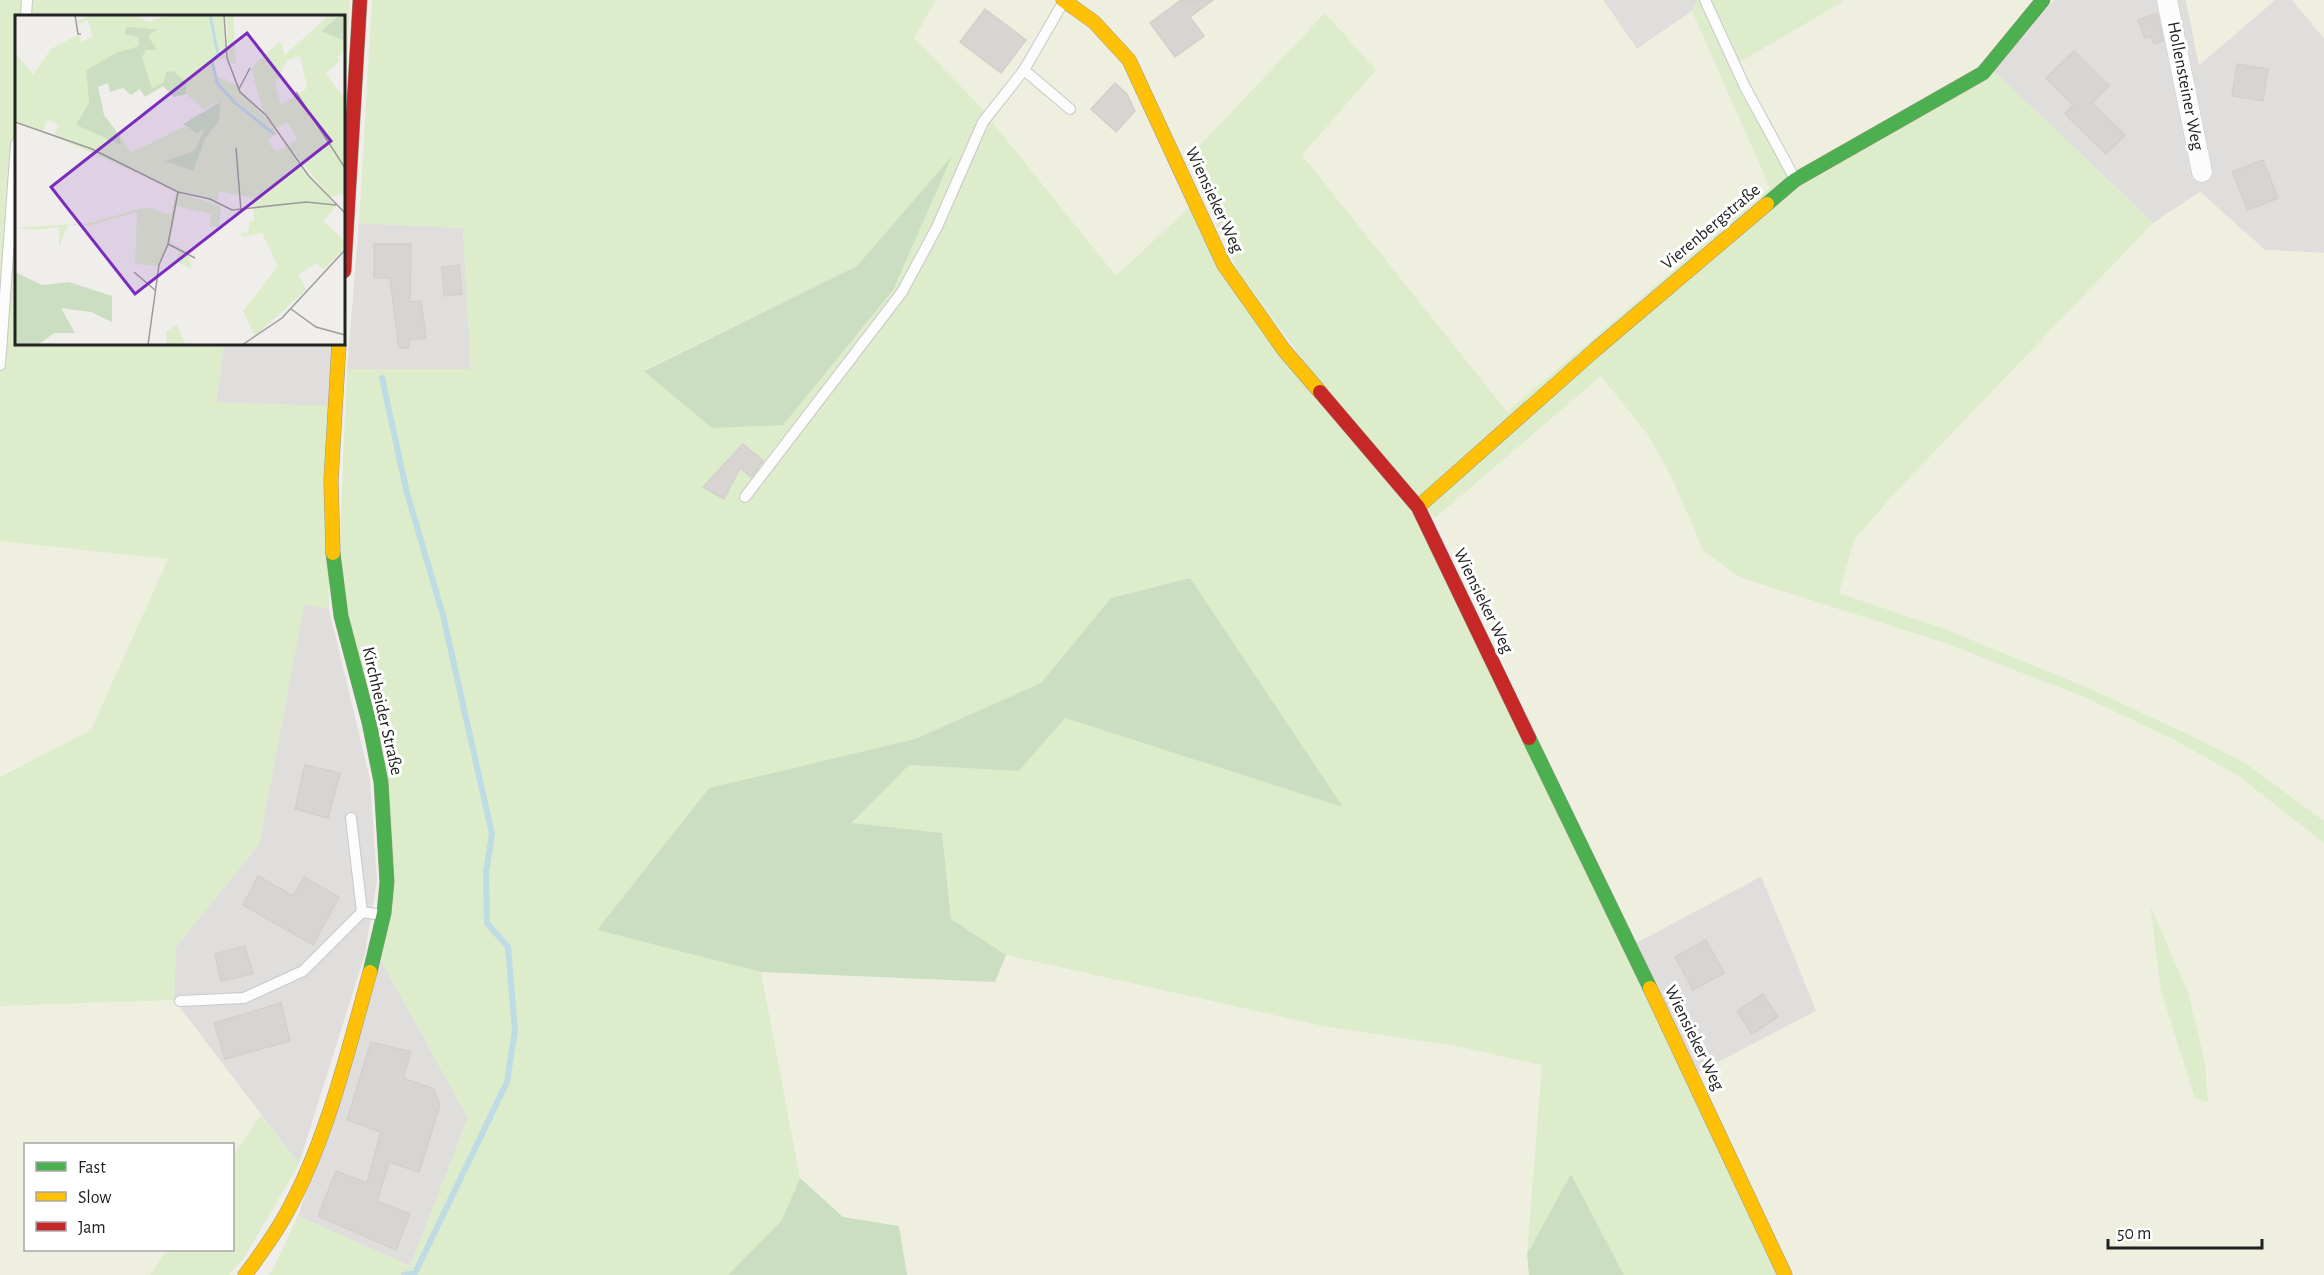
<svg xmlns="http://www.w3.org/2000/svg" width="2324" height="1275" font-family="'Alegreya Sans',sans-serif">
  <style>
    .residential { fill: #dfdedc }
    .farmland { fill: #efefdf }
    .grass { fill: #ddeccb; fill-rule: evenodd }
    .forest { fill: #cbdec1 }
    .lines { fill: none; stroke-linecap: round; stroke-linejoin: round }
    .stream { stroke: #bfdbe3; stroke-width: 6 }
    .building { fill: #d7d4d2; stroke: #d3d0cc; stroke-width: 1.5 }
    .lane-casing { stroke: #c9c8c7; stroke-width: 12 }
    .street-casing { stroke: #c9c8c7; stroke-width: 21 }
    .fast-casing { stroke: #999a82; stroke-width: 15 }
    .slow-casing { stroke: #999a82; stroke-width: 15 }
    .jam-casing { stroke: #999a82; stroke-width: 15 }
    .lane { stroke: #fdfcfc; stroke-width: 10 }
    .street { stroke: #fdfcfc; stroke-width: 20 }
    .fast { stroke: #4caf50; stroke-width: 14 }
    .slow { stroke: #ffc107; stroke-width: 14 }
    .jam { stroke: #c62828; stroke-width: 14 }
    .labels { text-anchor: middle; dominant-baseline: central; stroke-width: 6; stroke-linejoin: round; paint-order: stroke }
    .street-label { font-size: 18px; fill: #222; stroke: #fff }
    .inset-river { fill: none; stroke: #bfdbe3; stroke-width: 3 }
    .inset-road { fill: none; stroke: #9e9c9b; stroke-width: 1.5 }
    .view { fill: #7b2cbf; fill-opacity: 0.15; stroke: #7b2cbf; stroke-width: 3 }
    .inset-edge { fill: none; stroke: #222; stroke-width: 3 }
  </style>
  <rect width="100%" height="100%" fill="#f0eeeb"/>
  <path class="residential" d="M1603,0H1697L1692,11L1637,49Z
    M2054,0H2186L2199,65L2275,0H2292L2324,38V253L2265,250L2200,192L2153,223L1994,71Z
    M359,223L463,228L471,369H347Z
    M224,344H332L328,406L216,403Z
    M304,604L329,609L370,779L377,880L365,954L299,1164L174,1000L176,947L259,844Z
    M1761,876L1817,1011L1695,1074L1636,943Z
    M381,960L468,1118L410,1266L298,1216Z"/>
  <path class="farmland" d="M936,0H1603L1637,49L1692,11L1770,188L1507,413L1302,155L1376,70L1325,13L1178,168L1191,206L1116,276L977,103L914,38Z
    M1841,0H2037L1981,68L1794,173L1740,62L1842,2Z
    M2186,0H2275L2199,65Z
    M2292,0H2324V38Z
    M2200,192L2265,250L2324,253V821L2245,763L2183,732L2088,688L1945,629L1839,593L1854,540L1893,495L2153,223Z
    M1601,376L1648,435L1670,474L1703,550L2084,697L2173,739L2237,775L2324,843V1275H1793L1695,1074L1816,1011L1762,876L1636,943L1435,518Z
    M0,541L168,558L91,730L0,777Z
    M1006,955L1323,1026L1461,1047L1543,1065L1527,1254L1529,1275H907L899,1227L843,1217L800,1178L761,972L995,982Z
    M174,1000L261,1115L233,1156L232,1144H26V1250H167L150,1275H0V1006Z"/>
  <path class="grass" d="M0,0H350L344,118V16H16V344H224L216,402L328,406L329,609L304,605L259,844L176,947L174,1000L0,1006V777L91,730L168,559L0,541Z
    M372,0H936L914,38L977,103L1116,276L1191,206L1413,511L1780,1275H1624L1571,1174L1527,1254L1542,1065L1461,1047L1323,1026L1006,955L951,919L942,833L852,824L909,765L1019,771L1065,718L1342,806L1190,578L1111,598L1041,683L915,739L709,788L597,930L761,972L800,1178L782,1220L728,1275H268L273,1269L298,1216L410,1266L468,1118L381,960L395,886L339,562L347,369H471L463,228L359,223ZM951,158L783,424L644,370L857,266Z
    M1697,0H1841L1842,2L1740,62L1794,173L1994,71L2153,223L1893,495L1854,540L1839,593L1945,629L2088,688L2183,732L2245,763L2324,821V843L2237,775L2173,739L2084,697L1945,643L1739,577L1703,550L1670,474L1648,435L1601,376L1435,518L1293,350L1237,269L1186,160L1325,13L1376,70L1302,155L1507,412L1770,188L1692,11Z
    M2150,905L2188,992L2205,1063L2208,1102L2195,1098L2161,991Z
    M261,1115L299,1164L245,1256L229,1275H150L167,1250H232L233,1156Z"/>
  <path class="forest" d="M952,156L893,290L783,425L712,428L644,371L857,266Z
    M1190,578L1343,807L1065,718L1019,771L909,765L852,823L942,833L951,919L1006,955L995,982L761,972L597,930L709,788L915,739L1041,683L1111,598Z
    M1571,1174L1624,1275H1529L1527,1254Z
    M800,1178L843,1217L899,1226L907,1275H728L782,1220Z"/>
  <g class="lines">
    <path class="stream" d="M382,378L407,493L443,615L492,834L486,872L487,923L508,947L515,1030L507,1082L415,1273L404,1275"/>
  </g>
  <path class="building" d="M1181,0H1213L1190,17L1204,36L1175,57L1150,23Z
    M985,9L1026,40L1001,73L960,42Z
    M2157,13L2163,41L2154,44L2151,36L2145,38L2138,20Z
    M2074,51L2109,86L2092,103L2125,135L2106,154L2065,114L2073,105L2046,78Z
    M2237,64L2268,69L2263,101L2232,96Z
    M1115,83L1127,94L1135,111L1116,132L1091,109Z
    M2263,160L2278,198L2248,210L2232,172Z
    M374,244H411L410,302L421,301L426,338L409,340V348H399L390,278H374Z
    M459,265L462,294L444,296L442,267Z
    M743,444L763,461L751,477L740,468L724,499L703,487Z
    M305,765L340,773L328,818L295,809Z
    M258,876L293,896L304,877L339,897L313,945L243,905Z
    M1706,940L1724,973L1693,990L1675,957Z
    M245,946L253,974L221,981L215,954Z
    M1763,994L1778,1017L1752,1034L1737,1011Z
    M281,1003L290,1041L225,1059L214,1023Z
    M371,1042L411,1052L403,1078L434,1089L440,1105L419,1172L389,1162L377,1201L410,1214L396,1250L318,1216L336,1171L367,1183L381,1132L347,1120Z"/>
  <g class="lines">
    <defs>
      <path id="lane" d="M1705,0L1745,87L1795,179
        M26,16L27,0
        M1024,70L1070,109
        M0,365L16,144
        M745,497L902,292L937,227L983,122L1024,70L1064,1
        M351,818L362,912
        M180,1001L244,998L303,971L362,912L382,915"/>
      <path id="street" d="M2167,0L2202,172"/>
      <path id="fast" d="M1767,204L1795,180L1983,73L2043,0
        M333,553L341,616L369,722L381,782L387,882L384,913L370,972
        M1529,738L1650,988"/>
      <path id="slow" d="M1063,0L1094,22L1129,60L1224,265L1284,350L1320,392
        M1418,507L1596,349L1767,204
        M333,553L331,480L339,344
        M1650,988L1785,1275
        M245,1275C260,1255 274,1236 286,1214C327,1140 347,1054 370,972"/>
      <path id="jam" d="M344,271L360,0
        M1320,392L1418,507L1529,738"/>
    </defs>
    <use href="#lane" class="lane-casing"/>
    <use href="#street" class="street-casing"/>
    <use href="#fast" class="fast-casing"/>
    <use href="#slow" class="slow-casing"/>
    <use href="#jam" class="jam-casing"/>
    <use href="#lane" class="lane"/>
    <use href="#street" class="street"/>
    <use href="#fast" class="fast"/>
    <use href="#slow" class="slow"/>
    <use href="#jam" class="jam"/>
  </g>
  <g class="labels">
    <g class="street-label">
      <text transform="translate(2185 86) rotate(79)">Hollensteiner Weg</text>
      <text transform="translate(1214 200) rotate(65)">Wiensieker Weg</text>
      <text transform="translate(1711 227) rotate(-40)">Vierenbergstraße</text>
      <text transform="translate(1483 601) rotate(64)">Wiensieker Weg</text>
      <text transform="translate(382 711) rotate(77)">Kirchheider Straße</text>
      <text transform="translate(1694 1038) rotate(64)">Wiensieker Weg</text>
    </g>
  </g>
  <g transform="translate(15 15)">
    <rect width="330" height="330" fill="#f0eeeb"/>
    <path d="M75,0H119L134,7L151,0H208L211,43L198,46L203,62L221,70L246,97L263,118L252,126L262,137L271,131L321,192L308,206L330,226V233L309,255L301,248L284,260L291,275L240,321L228,296L263,251L247,218L227,222L226,218H233L235,206H239L237,183L204,176L202,187L163,176L39,121L43,109L32,105L28,116L0,106V37L18,60L36,34L64,19L66,27L78,21L72,5L63,10L62,6ZM132,12L141,14L133,21L127,42L137,73L171,66V79L188,94L204,87V106L190,124L177,156L151,146L179,136L190,113L168,112L116,138L105,121L106,130L61,110L74,87L71,55L101,38L125,31L124,22ZM211,0H218L221,49L214,47ZM314,0H325L306,16L330,26V34L322,43L326,45L311,58L330,85V179L315,182L273,130L282,124L272,107L262,113L248,96L236,53L265,26L270,40ZM285,41L292,73L266,90L260,70L272,45ZM161,177L206,191L204,212L195,211L196,199L162,191L155,227L173,237L177,254L161,247L165,235L154,230L143,251L120,249L122,197L76,210H53L44,232V212L22,215L0,213L76,208L131,192L156,200ZM162,310L170,328L176,330H152L151,316Z" fill="#ddeccb" fill-rule="evenodd"/>
    <path d="M325,0H330V26L306,16ZM111,12L142,14L133,21L142,35H131L127,42L137,73L148,68L151,57L158,56L171,67V79L159,82L148,71L130,82L125,74L116,80L108,73L95,77L93,68L83,72L89,100L105,121L106,130L61,110L74,87L71,55L101,38L124,31L123,22L110,19ZM205,87L204,106L190,124L178,156L150,146L179,136L190,113L182,118L168,109ZM0,257L27,270L54,267L97,281V307L76,297L46,293L60,318H39L23,330H0Z" fill="#cbdec1"/>
    <path class="inset-river" d="M195,0L203,39L197,46L202,68L220,88L259,119"/>
    <path class="inset-road" d="M60,0L63,19H66M209,0L212,43L225,77L251,100L293,160L330,198M224,74L235,53M281,77L330,153M0,107L77,134L163,177L195,184L217,195L291,187L321,190M221,133L226,196M153,229L180,243M119,257L141,276M276,294L301,312L330,320M133,330L144,250L153,229L163,177M227,330L267,303L330,235"/>
    <path class="view" d="M232,18L316,126L120,279L36,172Z"/>
    <rect width="330" height="330" class="inset-edge"/>
  </g>
  <rect x="24" y="1143" width="210" height="108" fill="#ffffff" stroke="#a7a7a7" stroke-width="1.5"/>
  <rect x="36" y="1162" width="30" height="9" fill="#4caf50" stroke="#a7a7a7" stroke-width="1.5"/>
  <text x="78" y="1173" font-size="18" fill="#222222">Fast</text>
  <rect x="36" y="1192" width="30" height="9" fill="#ffc107" stroke="#a7a7a7" stroke-width="1.5"/>
  <text x="78" y="1203" font-size="18" fill="#222222">Slow</text>
  <rect x="36" y="1222" width="30" height="9" fill="#c62828" stroke="#a7a7a7" stroke-width="1.5"/>
  <text x="78" y="1233" font-size="18" fill="#222222">Jam</text>
  <path d="M2108 1239v9h154v-9" fill="none" stroke="#222222" stroke-width="3"/>
  <text x="2117" y="1239" font-size="18" fill="#222222" stroke="#ffffff" stroke-width="4.5" paint-order="stroke">50 m</text>
</svg>
